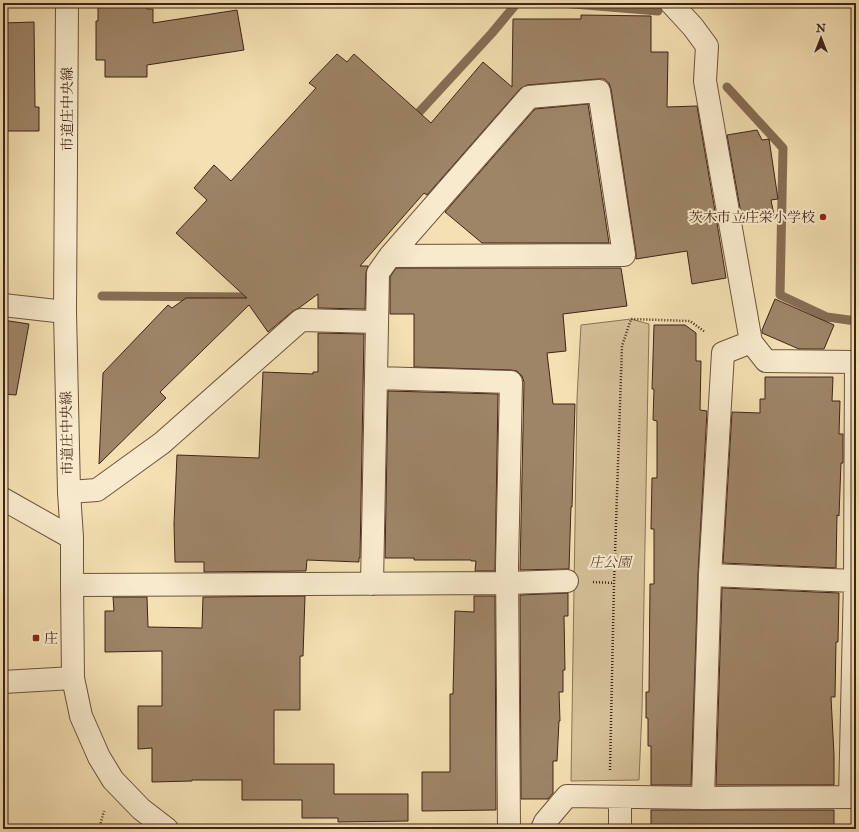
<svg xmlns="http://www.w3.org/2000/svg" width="859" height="832" font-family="'IM FELL Double Pica','Noto Serif JP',serif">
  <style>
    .green { fill: #d5c098; stroke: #8a7258 }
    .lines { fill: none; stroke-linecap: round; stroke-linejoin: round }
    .stream { stroke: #876e55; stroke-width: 9 }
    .building { fill: #9e8568; stroke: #402318 }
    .minor-casing { stroke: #6d523e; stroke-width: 24 }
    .tertiary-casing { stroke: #6d523e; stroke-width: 24 }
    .path { stroke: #402318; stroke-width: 2.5; stroke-dasharray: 1 2; stroke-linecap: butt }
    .minor { stroke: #f8ebcd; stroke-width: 22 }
    .tertiary { stroke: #f8ebcd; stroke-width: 22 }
    .poi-dot { fill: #8f2418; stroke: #f8ebcd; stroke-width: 1.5 }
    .labels { text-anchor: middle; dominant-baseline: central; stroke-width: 4; stroke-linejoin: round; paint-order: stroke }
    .street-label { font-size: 14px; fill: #402318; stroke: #f8ebcd }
    .poi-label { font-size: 14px; fill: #402318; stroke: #f8ebcd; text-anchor: end }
    .park-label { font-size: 14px; font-style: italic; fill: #654a38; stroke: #f8ebcd }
  </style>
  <rect width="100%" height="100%" fill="#f4e0b2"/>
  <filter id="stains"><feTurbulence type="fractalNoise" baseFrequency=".005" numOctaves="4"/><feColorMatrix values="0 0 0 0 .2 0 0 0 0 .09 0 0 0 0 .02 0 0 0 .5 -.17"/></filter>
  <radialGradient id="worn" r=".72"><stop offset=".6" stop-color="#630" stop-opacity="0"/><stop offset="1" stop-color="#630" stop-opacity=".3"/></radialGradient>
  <path class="green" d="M631,319L649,324L642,710L639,780L571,781L577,398L581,325Z"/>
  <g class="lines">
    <path class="stream" d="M561,3L658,11
      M727,87L783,148L780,295L827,317L856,321
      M411,121L492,33L517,3
      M102,296L248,297L254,290"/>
  </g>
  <path class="building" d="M98,3H147V9H153V23L237,10L244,50L147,65V77H105V60H96V21H98Z
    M581,15L651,16V52H668L667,107L697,106L717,223L726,278L692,284L687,251L636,259V253L611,89L609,83L604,79H598L527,85L520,89L427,195L424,193L360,266H368L366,273L365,309L318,308V294L299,308L293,311L268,332L249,305L160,392L166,398L99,464L103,373L168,305L172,308L186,298H247L176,233L207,200L194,188L214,165L231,181L316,88L309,83L337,54L347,62L354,54L431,123L483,62L512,87L513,19H581Z
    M34,22L35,107H39V131H3V23Z
    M588,104L609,243H482L445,212L535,109Z
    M757,130L762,140L769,139L778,199L771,200L774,215L742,219L727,135Z
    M396,268H621L627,306L563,314L566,351L547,353L553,404H575L572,507H571L569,569L520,570L524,382L522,376L517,371L511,370L414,367V314H390V277Z
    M775,299L834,325L824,349H799L762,333V330Z
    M3,320L29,324L16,395L3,394Z
    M654,325H685L696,333V361H701L700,410L707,411L698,574L691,785H651V746H648V718H646V692H649L650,584H654V529H651L652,478H657V421L653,420L654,389H652Z
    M318,333L364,334L360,558H359V562L307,560L306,571L204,572V562H175L174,524L177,455L259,458L263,372L313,374V372H318Z
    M765,377H833L832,401H840L839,434H843V463H841L839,516L837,515L836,568L723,563L732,412L760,413V399H765Z
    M388,391L498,394L495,571H475L476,561H471V560H414V558H385Z
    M722,588L839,593L838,642H836L835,697H831L834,755V785H716Z
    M568,593V616H564L565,670H563V692H559L560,721H559L557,761H553V793L548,799H521L520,595Z
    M305,596L303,656H300V710H274V764H334V794H408V821L338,822V818H302V800H242V780H192V781L152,782V748L138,749V706H162V651L105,652V611H114L113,597H147L148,627L202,628L203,597Z
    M474,596H495L496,810L422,811V772H450V694H453L455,611L474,612Z
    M651,810H834V829H651Z"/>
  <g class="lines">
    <defs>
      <path id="minor" d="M671,3L693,27L707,46L705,81L751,342L766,361L856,362
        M3,305L65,312
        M377,378L511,382L507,566L509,829
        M69,492L97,490L162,443L301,320L377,322
        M3,499L72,538
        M710,575L855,581
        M372,584L378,273L390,256L529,97L599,91L624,255L390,256
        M72,585L508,583L567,581
        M3,682L73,678
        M850,797L855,581L856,361
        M703,798L710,575L723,353L751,342
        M542,829L545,822L567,796L703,798L856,797
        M620,829V797"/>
      <path id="tertiary" d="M67,3L65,312L69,492L72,538V585L73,678L81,716L99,757L113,780L141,809L167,829"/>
    </defs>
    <use href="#minor" class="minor-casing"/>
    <use href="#tertiary" class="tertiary-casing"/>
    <path class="path" d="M593,582L614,583
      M610,770L614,583L622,346L631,319L690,321L705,332
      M99,829L104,811"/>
    <use href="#minor" class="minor"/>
    <use href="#tertiary" class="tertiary"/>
  </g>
  <g class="poi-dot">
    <circle cx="823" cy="217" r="4"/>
    <rect x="32" y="634" width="8" height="8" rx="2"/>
  </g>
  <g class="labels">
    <g class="street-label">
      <text transform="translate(67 109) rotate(-90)">市道庄中央線</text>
      <text transform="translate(67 433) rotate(-91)">市道庄中央線</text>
    </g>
    <g class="poi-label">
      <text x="815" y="217">茨木市立庄栄小学校</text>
      <text x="44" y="638" text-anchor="start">庄</text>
    </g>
    <g class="park-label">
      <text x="610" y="562">庄公園</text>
    </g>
  </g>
  <rect width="859" height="832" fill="none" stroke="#f4e0b2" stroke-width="16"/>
  <rect x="4" y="4" width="851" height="824" fill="none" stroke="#402318" stroke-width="2"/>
  <rect x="8" y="8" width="843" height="816" fill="none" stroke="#402318"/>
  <g transform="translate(821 38)" stroke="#f8ebcd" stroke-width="3" paint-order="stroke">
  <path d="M0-3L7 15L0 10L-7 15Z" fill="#402318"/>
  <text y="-6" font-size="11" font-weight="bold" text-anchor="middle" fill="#402318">N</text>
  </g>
  <rect width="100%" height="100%" filter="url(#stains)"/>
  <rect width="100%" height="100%" fill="url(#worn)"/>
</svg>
